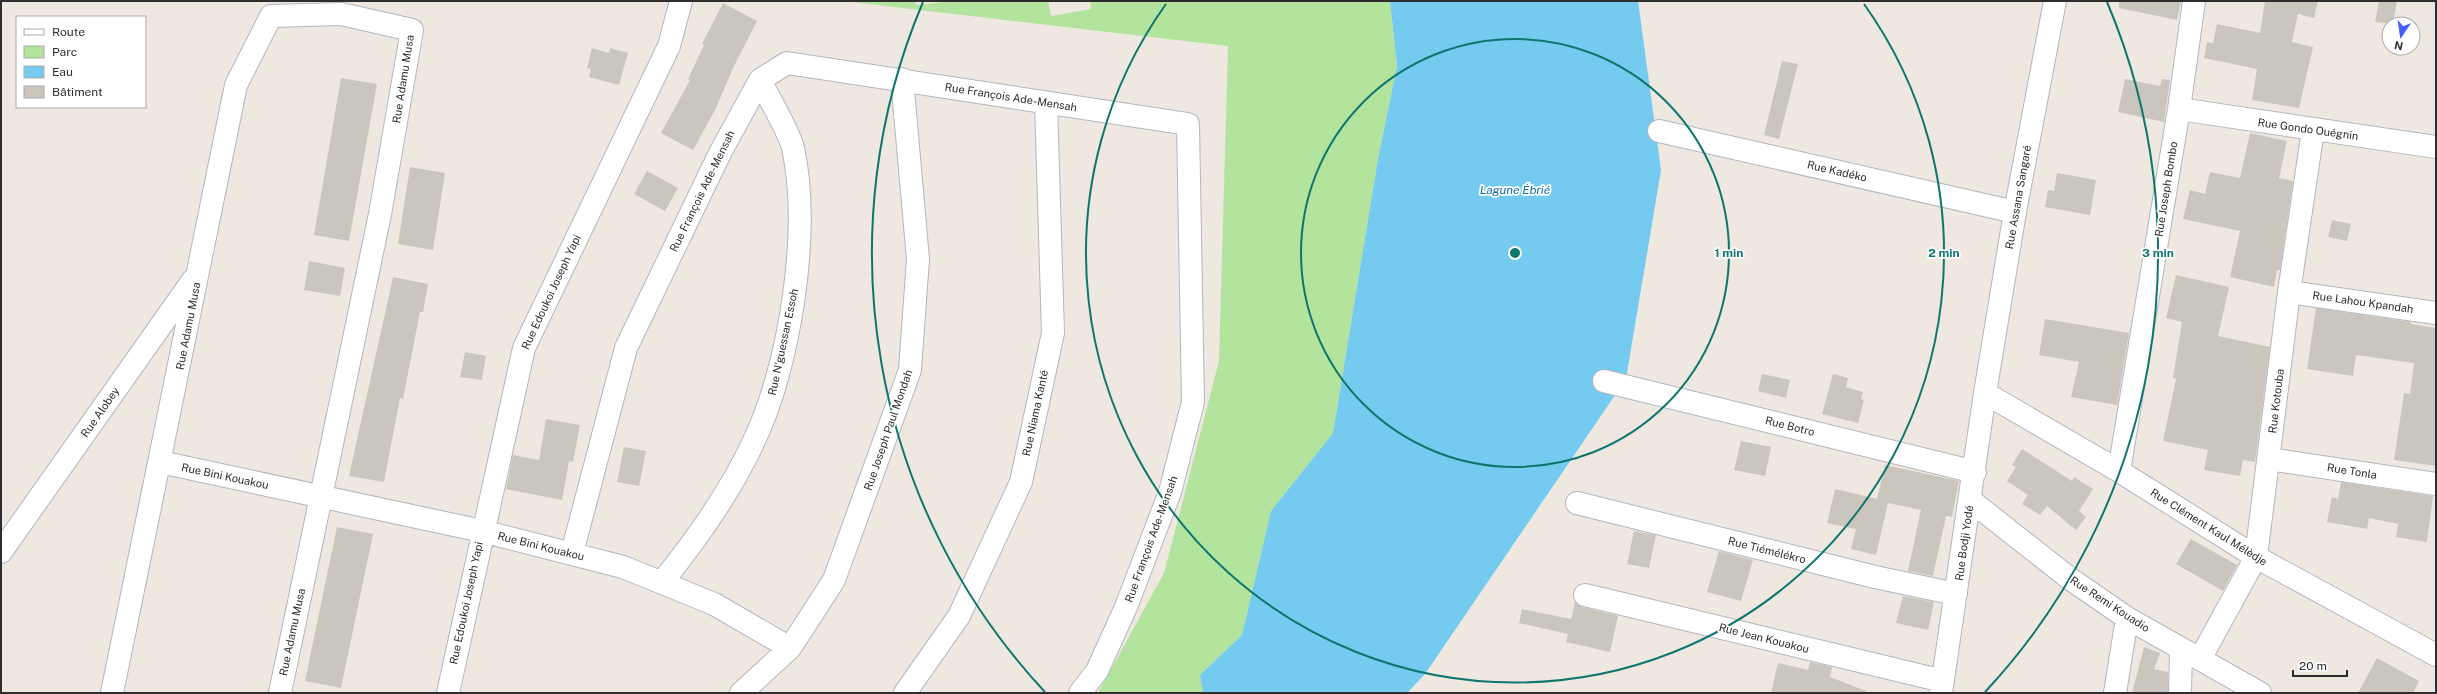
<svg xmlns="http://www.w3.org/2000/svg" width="2437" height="694" font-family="'Public Sans',sans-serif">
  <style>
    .green { fill: #b3e49d }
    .water { fill: #74cbef }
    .building { fill: #cac6be }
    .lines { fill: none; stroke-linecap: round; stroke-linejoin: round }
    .minor-casing { stroke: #b3b6c0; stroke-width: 24 }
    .minor { stroke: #fff; stroke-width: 22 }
    .ring { fill: none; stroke: #0f766e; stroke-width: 2 }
    .labels { text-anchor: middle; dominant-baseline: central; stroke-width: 3.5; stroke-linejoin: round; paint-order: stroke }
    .street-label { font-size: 11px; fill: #2d2d2d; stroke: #fff }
    .water-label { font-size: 12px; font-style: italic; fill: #0d6aa1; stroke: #fff }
    .centre { fill: #0f766e; stroke: #fff; stroke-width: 2 }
    .ring-label { font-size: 12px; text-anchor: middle; font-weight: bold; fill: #0f766e; stroke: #fff; stroke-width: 3.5; stroke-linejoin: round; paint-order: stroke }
  </style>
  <rect width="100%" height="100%" fill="#eee8e0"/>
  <path class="green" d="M843,1H915L916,5L953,1H1048L1051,16L1091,9L1090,1H1390L1397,66L1378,159L1333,433L1271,511L1242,635L1200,675L1203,693H1098L1164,573L1219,361L1228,46Z"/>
  <path class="water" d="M1390,1H1638L1661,170L1626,379L1425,674L1407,693H1203L1200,675L1242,635L1271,511L1333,433L1378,159L1397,66Z"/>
  <path class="building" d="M2119,1H2181L2177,20L2119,8Z
    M2265,1H2318L2314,18L2298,14L2292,42L2313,47L2299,108L2252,100L2257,69L2204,58L2207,42L2213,43L2217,24L2260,33Z
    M2379,1H2397L2393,24L2375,22Z
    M723,3L757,21L734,66L715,110L693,150L661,133L690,80L688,79L704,45L702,44Z
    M592,48L609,53L610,48L628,53L619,85L589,77L591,69L587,68Z
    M1782,61L1798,64L1779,139L1764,135Z
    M341,78L377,84L349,241L314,235Z
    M2125,79L2160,86L2162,79L2170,80L2164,122L2118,112Z
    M2250,133L2287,141L2279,178L2293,181L2280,270H2277L2274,287L2230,277L2240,231L2183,219L2190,190L2205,194L2210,172L2240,178Z
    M410,167L445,173L433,250L398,244Z
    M647,171L678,188L665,211L634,194Z
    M2057,173L2096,180L2090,215L2045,207L2048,190L2054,191Z
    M2332,220L2351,224L2347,241L2328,237Z
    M309,261L345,268L340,296L304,290Z
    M2176,275L2229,287L2218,336L2270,347L2255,462L2243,460L2240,476L2204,470L2208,450L2163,441L2176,379L2173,378L2182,322L2166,318Z
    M393,277L428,284L423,312H420L403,399L400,398L384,482L349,476Z
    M2316,308L2411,322V324L2436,328V466L2394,460L2404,393L2410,394L2414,363L2356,355L2353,376L2307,369Z
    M2045,319L2129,333L2117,405L2071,397L2079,362L2039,355Z
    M465,352L486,356L482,380L460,377Z
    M1762,374L1790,380L1786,398L1758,391Z
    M1833,374L1848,378L1846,387L1863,392L1861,399L1864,400L1858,423L1822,414Z
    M546,419L580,425L573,462L569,461L562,500L506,489L513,455L539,460Z
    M1741,441L1771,447L1765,476L1734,470Z
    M624,447L646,451L639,486L617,482Z
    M2022,449L2072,481L2074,477L2093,489L2079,511L2086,517L2076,530L2047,506L2040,515L2022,504L2028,495L2007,481L2016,467L2012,465Z
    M1885,465L1959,481L1952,517L1946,516L1933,576L1908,571L1921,510L1888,503L1876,555L1851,549L1856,529L1827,523L1835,489L1877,499Z
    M2341,482L2433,496L2427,542L2396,537L2398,524L2369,518L2367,529L2327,522L2332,497L2338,499Z
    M337,527L373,534L341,688L305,681Z
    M1634,531L1656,535L1649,568L1627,564Z
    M2191,539L2237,565L2223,591L2176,564Z
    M1719,551L1753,560L1741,601L1707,592Z
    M1903,596L1934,602L1928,630L1896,623Z
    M1575,602L1582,607L1618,616L1610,652L1566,642L1568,634L1519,623L1522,609L1571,619Z
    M2144,647L2160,653L2154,669L2168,672V693H2132Z
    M2377,658L2419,681L2413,693H2358Z
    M1810,662L1832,667L1830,677L1866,691V693H1771L1778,663L1808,670Z"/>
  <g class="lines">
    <defs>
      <path id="minor" d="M2179,109L2436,147
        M1659,131L2015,212
        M2289,292L2436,313
        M1604,381L1975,472
        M1985,393L2119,471L2256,557L2436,655
        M2269,459L2436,484
        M160,462L482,531L623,567L714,604L790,648
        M2119,471L2179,109L2194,1
        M1970,500L2069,578L2127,618L2260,693
        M1577,503L1875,577L1956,594
        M1,552L193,280
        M572,553L626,348L720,153L760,80L787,63L1188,124L1193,402L1170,492L1126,607L1097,671L1080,693
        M662,582C697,539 729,494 753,443C790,367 811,231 793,148C789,131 768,97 760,80
        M1585,595L1943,681
        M2200,659L2256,557L2289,292L2313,130
        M112,693L236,85L271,16L341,14L412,30L380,214L280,693
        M448,693L524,348L669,46L681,1
        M741,693L790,648L834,580L910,370L918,259L902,79
        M905,693L959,616L1021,482L1053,333L1046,103
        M1941,693L1985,393L2015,212L2055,1
        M2115,693L2127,618
        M2180,693L2181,649"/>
    </defs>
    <use href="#minor" class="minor-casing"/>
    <use href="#minor" class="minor"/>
  </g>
  <g class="ring">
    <circle cx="1515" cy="253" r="214"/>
    <path d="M1864 4A429 429 0 1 1 1166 4"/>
    <path d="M1045 692A643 643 0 0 1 923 2M2107 2A643 643 0 0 1 1985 692"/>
  </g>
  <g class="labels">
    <g class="street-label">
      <text transform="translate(403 79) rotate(-81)">Rue Adamu Musa</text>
      <text transform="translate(1011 97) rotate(9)">Rue François Ade-Mensah</text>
      <text transform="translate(2308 129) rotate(8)">Rue Gondo Ouégnin</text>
      <text transform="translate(1837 171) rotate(13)">Rue Kadéko</text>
      <text transform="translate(2166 189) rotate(-81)">Rue Joseph Bombo</text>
      <text transform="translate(702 191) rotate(-64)">Rue François Ade-Mensah</text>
      <text transform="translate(2018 197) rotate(-80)">Rue Assana Sangaré</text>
      <text transform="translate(551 292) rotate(-65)">Rue Edoukoi Joseph Yapi</text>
      <text transform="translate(2363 302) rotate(8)">Rue Lahou Kpandah</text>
      <text transform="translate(188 326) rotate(-79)">Rue Adamu Musa</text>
      <text transform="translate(783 342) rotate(-78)">Rue N'guessan Essoh</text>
      <text transform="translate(2276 401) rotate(-83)">Rue Kotouba</text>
      <text transform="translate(100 412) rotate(-55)">Rue Alobey</text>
      <text transform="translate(1035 413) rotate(-78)">Rue Niama Kanté</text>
      <text transform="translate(1790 426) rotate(14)">Rue Botro</text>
      <text transform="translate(888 430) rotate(-71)">Rue Joseph Paul Mondah</text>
      <text transform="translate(2352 471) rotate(9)">Rue Tonla</text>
      <text transform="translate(225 476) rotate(12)">Rue Bini Kouakou</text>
      <text transform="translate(2209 527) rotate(32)">Rue Clément Kaul Mélèdje</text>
      <text transform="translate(1151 539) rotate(-70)">Rue François Ade-Mensah</text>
      <text transform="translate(1964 543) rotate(-82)">Rue Bodji Yodé</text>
      <text transform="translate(541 546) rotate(14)">Rue Bini Kouakou</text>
      <text transform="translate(1767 550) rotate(14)">Rue Tiémélékro</text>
      <text transform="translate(466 603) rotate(-78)">Rue Edoukoi Joseph Yapi</text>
      <text transform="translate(2110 604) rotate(33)">Rue Remi Kouadio</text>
      <text transform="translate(292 632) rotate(-78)">Rue Adamu Musa</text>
      <text transform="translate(1764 638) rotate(14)">Rue Jean Kouakou</text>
    </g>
    <g class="water-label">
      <text x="1515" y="190">Lagune Ébrié</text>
    </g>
  </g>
  <circle cx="1515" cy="253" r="6" class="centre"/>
  <g class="ring-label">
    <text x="1729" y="257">1 min</text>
    <text x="1944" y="257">2 min</text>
    <text x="2158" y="257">3 min</text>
  </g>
  <rect width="2437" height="694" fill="none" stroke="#2d2d2d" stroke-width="4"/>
  <rect x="16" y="16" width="130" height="92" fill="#ffffff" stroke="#ababab"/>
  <rect x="24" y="29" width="20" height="6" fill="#ffffff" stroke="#ababab"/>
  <text x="52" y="36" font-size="12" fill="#2d2d2d">Route</text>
  <rect x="24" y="46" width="20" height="12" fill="#b3e49d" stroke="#ababab"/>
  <text x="52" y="56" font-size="12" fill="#2d2d2d">Parc</text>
  <rect x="24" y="66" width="20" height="12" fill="#74cbef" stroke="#ababab"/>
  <text x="52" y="76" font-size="12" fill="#2d2d2d">Eau</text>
  <rect x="24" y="86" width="20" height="12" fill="#cac6be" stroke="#ababab"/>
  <text x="52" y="96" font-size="12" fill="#2d2d2d">Bâtiment</text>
  <g transform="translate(2401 36) rotate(193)"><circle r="19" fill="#ffffff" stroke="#ababab"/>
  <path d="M0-3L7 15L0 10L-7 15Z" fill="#415ffa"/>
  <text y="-6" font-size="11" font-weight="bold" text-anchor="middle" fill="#2d2d2d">N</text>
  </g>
  <path d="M2293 670v6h54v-6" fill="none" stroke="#2d2d2d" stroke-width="2"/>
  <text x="2299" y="670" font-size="12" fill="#2d2d2d" stroke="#ffffff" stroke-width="3" paint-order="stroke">20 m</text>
</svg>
